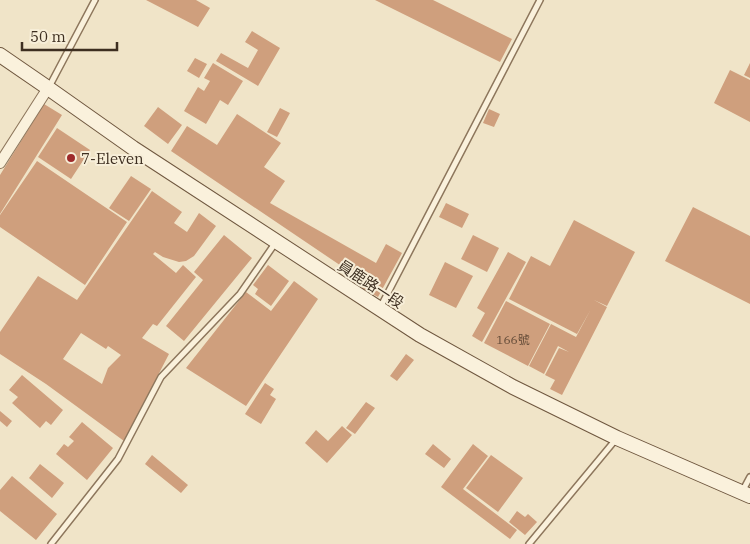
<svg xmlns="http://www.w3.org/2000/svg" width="750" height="544" font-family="'IBM Plex Serif','Noto Sans TC',serif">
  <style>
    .building { fill: #cf9f7d; fill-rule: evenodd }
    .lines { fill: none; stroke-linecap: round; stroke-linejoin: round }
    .lane-casing { stroke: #8d765c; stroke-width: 8 }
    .street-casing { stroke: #8d765c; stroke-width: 12 }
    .secondary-casing { stroke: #6f573f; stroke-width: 16 }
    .lane { stroke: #faf1dc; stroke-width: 5 }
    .street { stroke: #faf1dc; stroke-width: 10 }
    .secondary { stroke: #faf1dc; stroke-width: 14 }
    .poi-dot { fill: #9e2a2b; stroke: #f7eed8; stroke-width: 2 }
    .labels { text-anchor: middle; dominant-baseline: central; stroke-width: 4; stroke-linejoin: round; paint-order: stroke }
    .number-label { font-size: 12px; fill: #624a37 }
    .poi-label { font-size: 15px; fill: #3d2e20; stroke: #f7eed8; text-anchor: start }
    .street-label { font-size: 15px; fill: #3d2e20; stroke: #f7eed8 }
  </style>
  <rect width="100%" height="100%" fill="#f0e4c8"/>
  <path class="building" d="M146,0H196L210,8L198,27Z
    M375,0H433L512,39L500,62Z
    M252,31L280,48L258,86L216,61L221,53L248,68L258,50L245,42Z
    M195,58L207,64L199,78L187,71Z
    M213,63L243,81L228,105L220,100L206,124L184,111L198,87L204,91L210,81L204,78Z
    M750,63V78L744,75Z
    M730,70L750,80V122L714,103Z
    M44,104L62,115L0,214V175Z
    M158,107L182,125L168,144L144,126Z
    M280,108L290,113L277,137L267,132Z
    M489,109L500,114L494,127L483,123Z
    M237,114L281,143L264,167L285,181L270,203L376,263L386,244L402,253L378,297L362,288L365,282L171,151L187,126L217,145Z
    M57,128L90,150L71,179L38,157Z
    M37,161L127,222L85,285L0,227V215Z
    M131,176L151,189L129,221L109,208Z
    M152,191L182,212L174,223L187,232L199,213L216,226L194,256L186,261L179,262L163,257L155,252L153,254L176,273L183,265L196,277L157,326L153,324L142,338L169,354L124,441L46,384L0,354V332L38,276L77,300ZM81,333L106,349L108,346L121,355L108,368L102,384L63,359Z
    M446,203L469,214L462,228L439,217Z
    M693,207L750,236V304L665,261Z
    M574,220L635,252L607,306L594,300L607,307L562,395L550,389L555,380L545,375L559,348L569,352L558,346L544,374L529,366L551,324L576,337L591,309L577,334L509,299L531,256L550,266Z
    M224,235L252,258L184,341L166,326L203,280L194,272Z
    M473,235L499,248L487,272L461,259Z
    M508,252L526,262L482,342L472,336L485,313L477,308Z
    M445,262L473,276L456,308L429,295Z
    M268,265L289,281L271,306L255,294L258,289L253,285Z
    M294,281L318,299L246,406L186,368L246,292L271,311Z
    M506,301L550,324L528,366L484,343Z
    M406,354L414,360L397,381L390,376Z
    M22,375L63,410L51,425L46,421L40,428L12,403L18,397L9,390Z
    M265,383L274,389L270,395L276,399L261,424L245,414Z
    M366,402L375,408L355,434L346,428Z
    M0,411L12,421L7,427L0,421Z
    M82,422L113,448L87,480L56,454L64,444L68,447L74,441L69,437Z
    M342,426L352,435L327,463L305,443L316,430L328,441Z
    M433,444L451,459L444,468L425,454Z
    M473,444L488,456L463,489L517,530L510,539L441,487Z
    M152,455L188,485L181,493L145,464Z
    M491,455L523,478L498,512L466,488Z
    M40,464L64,483L52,498L29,478Z
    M12,476L57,514L36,540L0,511V490Z
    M517,511L525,517L528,514L537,522L525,535L509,522Z"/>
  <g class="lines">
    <defs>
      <path id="lane" d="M49,87L95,0
        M380,308L540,0
        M742,492L750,477
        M51,544L118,459L161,377L240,294L276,242
        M529,544L617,438"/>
      <path id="street" d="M0,163L48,88"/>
      <path id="secondary" d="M0,55L48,88L133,148L420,335L513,387L617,438L750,496"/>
    </defs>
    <use href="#lane" class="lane-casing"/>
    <use href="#street" class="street-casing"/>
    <use href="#secondary" class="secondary-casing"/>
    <use href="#lane" class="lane"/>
    <use href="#street" class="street"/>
    <use href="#secondary" class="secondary"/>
  </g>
  <circle class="poi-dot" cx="71" cy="158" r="5"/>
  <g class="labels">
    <g class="number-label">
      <text x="513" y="339">166號</text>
    </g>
    <g class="poi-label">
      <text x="81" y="158">7-Eleven</text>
    </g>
    <g class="street-label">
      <text transform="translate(371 284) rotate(33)">員鹿路一段</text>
    </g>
  </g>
  <path d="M22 42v8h95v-8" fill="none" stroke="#3d2e20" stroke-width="2.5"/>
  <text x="30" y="42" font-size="15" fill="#3d2e20" stroke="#f7eed8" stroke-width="4" paint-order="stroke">50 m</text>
</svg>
